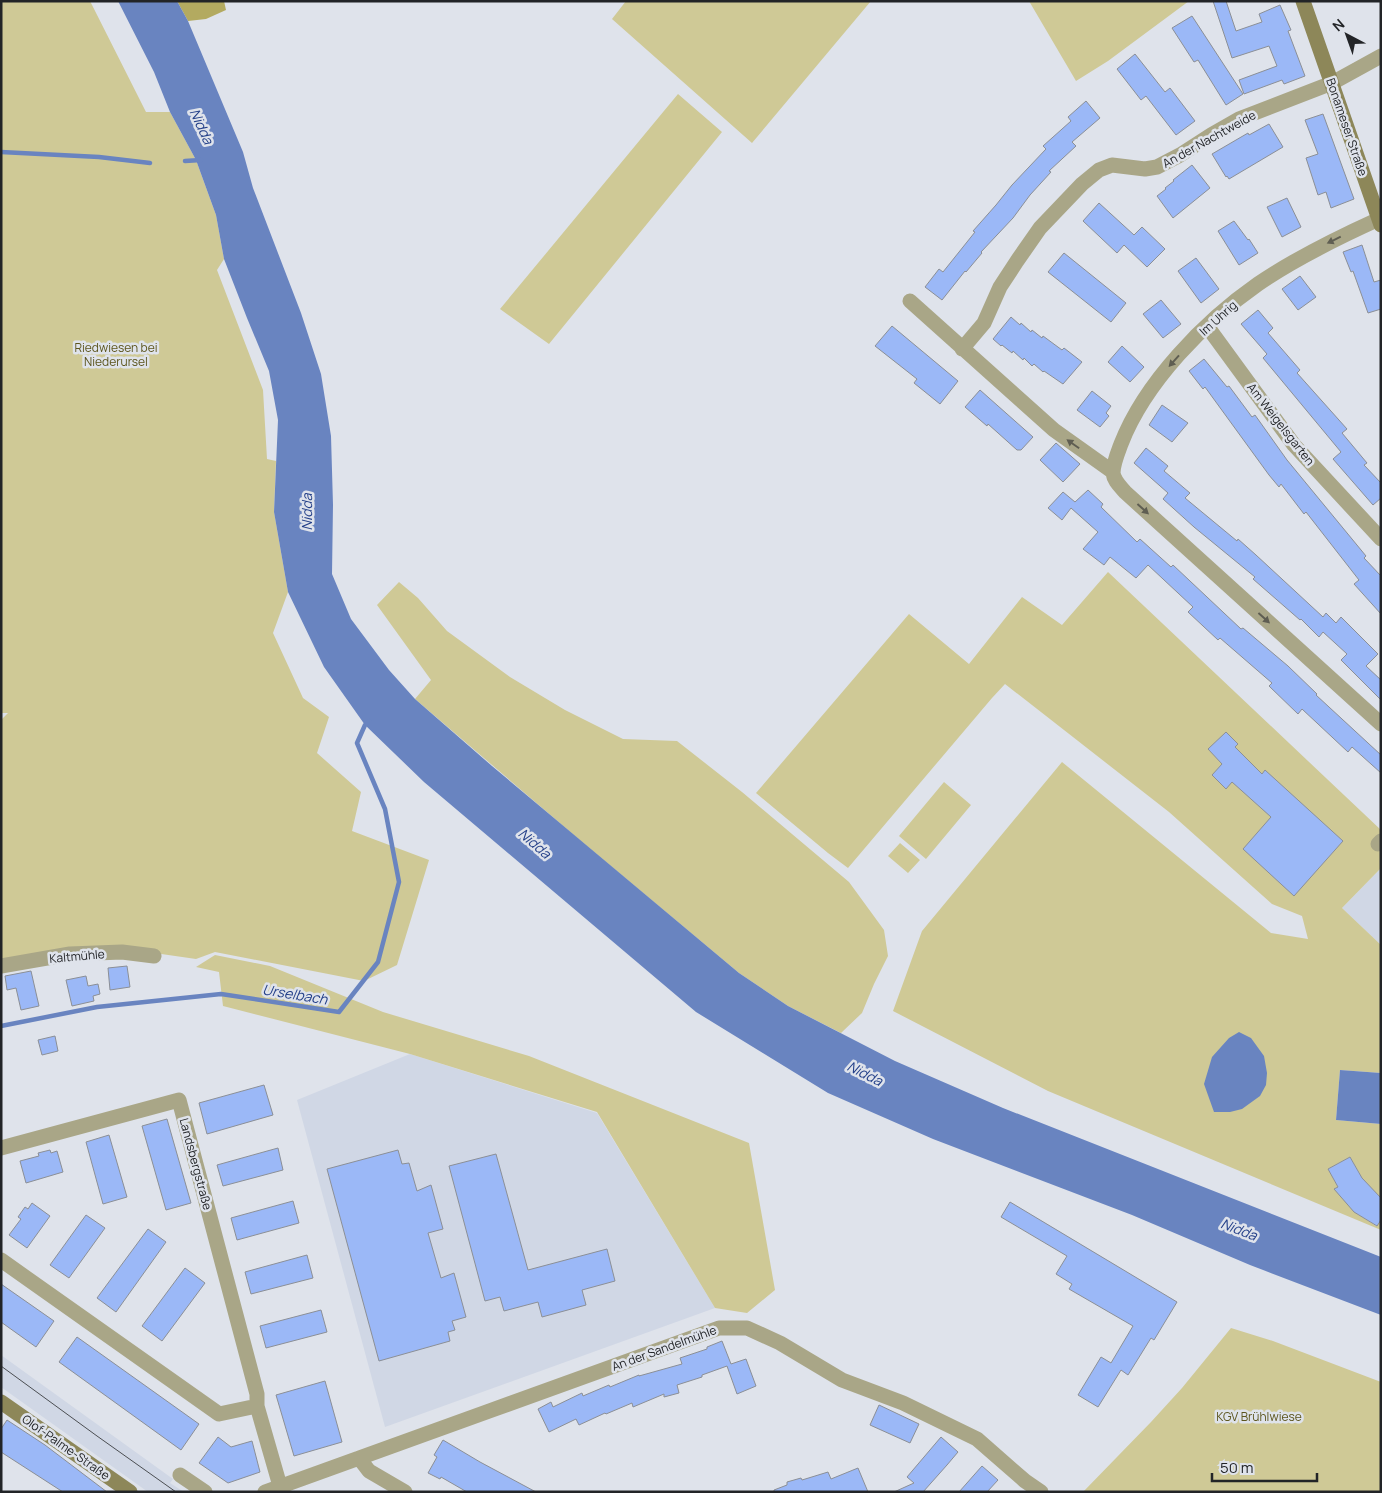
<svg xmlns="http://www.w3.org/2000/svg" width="1382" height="1493" font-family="Manrope,sans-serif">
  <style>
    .built { fill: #d0d7e5 }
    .green { fill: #cfc996 }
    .forest { fill: #b3aa60 }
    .water { fill: #6984c0 }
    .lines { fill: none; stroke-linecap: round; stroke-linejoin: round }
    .stream { stroke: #6984c0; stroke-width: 4.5 }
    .building { fill: #9bb8f7; stroke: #8b8f96 }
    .street { stroke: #a9a687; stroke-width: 15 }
    .secondary { stroke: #8d8759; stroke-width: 15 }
    .tram { stroke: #4b4e52; stroke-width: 1 }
    .oneway { fill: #5f5e52 }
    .labels { text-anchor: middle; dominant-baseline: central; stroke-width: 5; stroke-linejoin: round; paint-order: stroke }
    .street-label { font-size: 12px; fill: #222427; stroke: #dfe3eb }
    .park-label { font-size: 12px; fill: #5c551d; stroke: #dfe3eb }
    .water-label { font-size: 14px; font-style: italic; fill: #244089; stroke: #dfe3eb }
  </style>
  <rect width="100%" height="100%" fill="#dfe3eb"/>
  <path class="built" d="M1381,868V945L1342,908Z
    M410,1054L597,1113L715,1308L385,1427L297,1100Z
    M1,1355L173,1479L170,1483L184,1492H148L1,1387Z"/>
  <path class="green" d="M1,1H90L146,112H170L196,160L216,215L224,259L217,270L263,390L267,459L276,461L274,512L288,592L273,633L303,698L329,717L317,753L361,792L352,831L429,860L397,965L364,981L215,952L196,959L106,946L1,962V720L8,713H1Z
    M626,1H871L752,143L612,19Z
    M1029,1H1189L1108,61L1076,81Z
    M678,94L722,132L549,344L500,309Z
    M1108,572L1381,830V868L1342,908L1381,945V1073L1340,1070L1336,1120L1381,1124V1200L1357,1176L1360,1174L1350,1157L1328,1169L1338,1187L1358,1214L1376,1226L1379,1223L1381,1224V1230L1048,1091L893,1011L922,931L1062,762L1271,933L1308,939L1302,916L1272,904L1169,812L1005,684L992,698L848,868L828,853L756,793L909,614L969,664L1022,597L1062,625Z
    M399,582L418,598L447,631L510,677L565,710L623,739L677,741L742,792L849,882L884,930L888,956L874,984L862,1013L841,1033L788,1006L739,973L575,836L415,699L431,680L377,605Z
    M944,782L971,805L926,859L899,836Z
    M900,843L920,860L908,873L888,856Z
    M215,955L270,966L383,1012L529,1056L749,1143L775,1290L747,1313L715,1308L597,1112L410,1054L223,1006L219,972L196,967Z
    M1231,1328L1273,1341L1381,1382V1492H1083L1151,1422L1182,1388Z"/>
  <path class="forest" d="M177,1H224L226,10L206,19L188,21Z"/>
  <path class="water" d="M118,1H177L188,21L243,152L253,188L301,313L321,374L331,436L333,505L332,574L351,619L389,670L415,699L492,766L739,973L788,1006L895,1061L1003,1108L1381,1257V1315L1250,1265L1132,1215L933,1139L828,1093L696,1012L424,782L365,725L324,667L288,592L274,512L278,420L269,371L247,318L224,259L216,215L196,160L170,112L154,72Z
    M1239,1032L1251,1038L1264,1056L1267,1073L1266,1085L1260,1096L1242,1109L1230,1112H1214L1204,1084L1212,1057L1229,1038Z
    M1340,1070L1381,1073V1124L1336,1120Z"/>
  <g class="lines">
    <path class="stream" d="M1,152L99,157L150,163
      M185,161L201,160
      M1,1026L97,1007L221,994L339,1012L378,962L399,882L385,809L357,743L365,725L369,721"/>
  </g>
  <path class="building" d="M1213,1H1226L1236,31L1262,22L1259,14L1280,5L1291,30L1288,31L1305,76L1284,84L1282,80L1244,94L1239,80L1277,66L1269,46L1232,58Z
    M1192,16L1243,94L1226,105L1198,60L1194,62L1172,28Z
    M1135,54L1165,92L1170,88L1195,121L1176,135L1146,96L1141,100L1117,69Z
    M1086,101L1100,118L1072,142L1076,146L1049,171L1051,172L1030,195L1013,218L981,252L982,253L966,272L965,271L942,300L925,287L939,269L943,272L975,232L973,231L996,205L1012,185L1046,149L1043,146L1071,121L1068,117Z
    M1323,114L1354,199L1331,208L1326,192L1318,195L1306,158L1318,154L1305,120Z
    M1269,124L1283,147L1229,179L1227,176L1226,177L1212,154L1248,133L1249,135Z
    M1192,165L1210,188L1173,218L1157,196L1166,189L1165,188L1174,181L1173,180Z
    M1287,198L1301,227L1282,237L1267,207Z
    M1099,203L1134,235L1142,227L1165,249L1147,267L1124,245L1117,253L1083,221Z
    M1234,221L1248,240L1249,239L1258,253L1239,265L1218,231Z
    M1362,245L1374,282L1381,280V309L1368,313L1353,271L1351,272L1343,252Z
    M1064,253L1126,303L1111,322L1048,272Z
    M1196,258L1219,289L1201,303L1178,271Z
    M1300,276L1316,297L1298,310L1282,289Z
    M1161,300L1181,324L1163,338L1143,314Z
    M1258,310L1273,328L1268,333L1300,370L1297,373L1347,429L1342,433L1367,463L1364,465L1381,483V498L1373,505L1333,459L1341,452L1263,358L1267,354L1241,324Z
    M1011,317L1020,325L1021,323L1031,332L1032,330L1042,338L1043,336L1062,350L1064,348L1082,362L1063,384L1044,371L1043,372L1034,364L1032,366L1024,358L1023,360L1013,351L1012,353L1002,345L1001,346L993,339Z
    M892,326L958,381L940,404L914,383L917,379L875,346Z
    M1122,346L1144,367L1130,382L1108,362Z
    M1204,359L1227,387L1229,386L1252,417L1255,415L1287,460L1366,556L1364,558L1381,576V614L1354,584L1359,580L1306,512L1304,514L1281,484L1279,487L1269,475L1205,387L1203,389L1189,371Z
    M980,390L1033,437L1021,450H1017L988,424L987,426L965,407Z
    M1092,391L1111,406L1106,413L1109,416L1100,427L1077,410Z
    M1162,405L1188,423L1172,442L1149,425Z
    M1056,443L1080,464L1063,482L1040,460Z
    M1146,448L1168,466L1164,471L1190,493L1185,498L1237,541L1238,539L1256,555L1323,617L1326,613L1336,623L1341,617L1378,654L1366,666L1381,680V700L1341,660L1347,654L1323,632L1319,637L1301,619L1300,620L1253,579L1255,577L1194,527L1163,499L1168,493L1134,463Z
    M1088,490L1103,504L1101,507L1137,542L1140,539L1171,567L1173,565L1241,629L1243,628L1288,666L1317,694L1316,695L1381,755V773L1352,747L1348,752L1302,709L1298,714L1269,686L1272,683L1220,638L1218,640L1188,612L1193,607L1148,565L1136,578L1110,557L1104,565L1083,549L1098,532L1071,508L1062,520L1048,508L1063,492L1075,502Z
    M1226,732L1238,744L1235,747L1262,774L1265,770L1343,841L1294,896L1243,849L1271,817L1232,782L1226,789L1212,775L1222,764L1208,749Z
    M127,966L130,987L110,990L108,968Z
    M31,971L39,1006L21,1010L16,988L7,990L5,976Z
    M86,976L88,986L98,984L100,994L93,996L94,1001L72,1006L66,980Z
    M55,1036L58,1051L42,1055L38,1040Z
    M264,1085L273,1115L207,1134L199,1103Z
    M167,1119L191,1203L166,1210L142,1126Z
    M109,1135L127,1197L103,1204L86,1142Z
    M278,1148L283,1170L223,1186L217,1165Z
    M50,1150L51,1153L57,1151L63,1172L26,1183L20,1161L39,1156L38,1153Z
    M398,1150L402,1164L409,1163L417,1191L431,1185L443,1229L428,1233L441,1278L454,1273L466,1317L452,1321L455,1330L448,1332L450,1341L379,1361L327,1169Z
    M496,1154L528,1270L607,1249L615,1281L582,1290L586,1305L542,1317L538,1302L504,1311L500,1297L485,1301L449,1166Z
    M1350,1157L1362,1178L1381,1198V1220L1377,1226L1354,1212L1334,1189L1338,1187L1328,1169Z
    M293,1201L299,1223L237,1240L231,1218Z
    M1010,1202L1177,1302L1154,1340L1151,1338L1128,1375L1121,1370L1098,1407L1078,1395L1101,1357L1111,1363L1133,1326L1069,1289L1072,1284L1056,1274L1067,1256L1001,1217Z
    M32,1203L50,1216L27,1248L9,1235L21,1219L18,1217L25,1207L28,1209Z
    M86,1215L105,1228L69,1278L50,1265Z
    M148,1229L166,1242L116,1312L97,1298Z
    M307,1255L313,1278L251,1294L245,1272Z
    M185,1268L205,1283L162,1341L142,1326Z
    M1,1284L54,1321L36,1347L1,1322Z
    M321,1310L327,1332L266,1348L260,1326Z
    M77,1337L199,1424L181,1450L59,1362Z
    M722,1341L731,1364L746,1359L756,1386L737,1394L727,1366L702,1375V1377L677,1385L679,1393L664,1397V1394L633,1407L632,1403L606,1414L605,1413L579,1425L576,1419L549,1432L538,1409L551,1402L553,1407L582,1393L583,1396L609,1385L610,1387L639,1375V1376L682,1364L680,1358L707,1349V1347Z
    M325,1381L342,1442L294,1456L276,1395Z
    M879,1405L919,1424L910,1443L870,1425Z
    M7,1420L45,1445L107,1492H63L1,1452V1429Z
    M218,1437L231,1447L252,1441L260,1472L228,1483L199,1463Z
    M941,1437L958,1452L947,1465L923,1492H894L914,1483L907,1477Z
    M443,1440L480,1462L536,1492H467L441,1477L440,1479L428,1473L437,1457L434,1455Z
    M982,1466L998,1480L987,1492H959Z
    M858,1468L868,1492H774V1490L787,1485V1482L801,1478L802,1480L828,1472L831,1479Z"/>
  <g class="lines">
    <path class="street" d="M1379,219C1337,238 1296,258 1258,284C1205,321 1145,382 1121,444C1118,452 1113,464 1113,473C1114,481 1120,486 1125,492L1381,724
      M910,301L1054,430L1113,472
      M1207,326L1294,445L1381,539
      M962,349L984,323L1000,287L1017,261L1040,228L1082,184L1099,170L1112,165L1145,169L1157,167L1180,155L1211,135L1239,119L1332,83L1381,56
      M1378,844L1381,841
      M1,966L70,954L122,952L154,956
      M1,1148L179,1100L257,1394V1406L280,1486
      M1,1260L219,1414L257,1406
      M359,1458L369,1471L405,1492
      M180,1475L205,1492
      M265,1492C416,1437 568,1383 719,1328H747L780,1343L842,1380L903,1403L977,1439L1025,1481L1041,1492"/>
    <path class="secondary" d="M1303,1L1381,225
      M1,1402L130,1492"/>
    <path class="tram" d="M1,1366L97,1436L176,1492"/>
  </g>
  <defs><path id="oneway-solid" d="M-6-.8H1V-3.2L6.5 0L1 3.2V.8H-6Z" transform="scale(1.25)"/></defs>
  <g class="oneway">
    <use href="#oneway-solid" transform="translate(1334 240) rotate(154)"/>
    <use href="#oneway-solid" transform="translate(1174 361) rotate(132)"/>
    <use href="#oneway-solid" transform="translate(1073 444) rotate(-145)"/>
    <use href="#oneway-solid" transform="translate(1143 509) rotate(42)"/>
    <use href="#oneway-solid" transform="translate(1264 618) rotate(42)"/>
  </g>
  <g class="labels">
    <g class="street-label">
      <text transform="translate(1347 127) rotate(71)">Bonameser Straße</text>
      <text transform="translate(1209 139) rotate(-29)">An der Nachtweide</text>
      <text transform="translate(1218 318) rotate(-42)">Im Uhrig</text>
      <text transform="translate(1281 424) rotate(52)">Am Weigelsgarten</text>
      <text transform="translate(77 956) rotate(-5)">Kaltmühle</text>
      <text transform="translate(196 1164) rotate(75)">Landsbergstraße</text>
      <text transform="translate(664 1348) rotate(-20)">An der Sandelmühle</text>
      <text transform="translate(66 1447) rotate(35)">Olof-Palme-Straße</text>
    </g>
    <g class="park-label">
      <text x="116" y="347">Riedwiesen bei<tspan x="116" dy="14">Niederursel</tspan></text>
      <text x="1259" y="1416">KGV Brühlwiese</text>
    </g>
    <g class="water-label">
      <text transform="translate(202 126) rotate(65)">Nidda</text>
      <text transform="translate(306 512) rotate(-90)">Nidda</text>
      <text transform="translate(535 843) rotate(41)">Nidda</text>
      <text transform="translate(295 994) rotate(9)">Urselbach</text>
      <text transform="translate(865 1073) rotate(27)">Nidda</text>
      <text transform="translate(1239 1229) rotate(21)">Nidda</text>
    </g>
  </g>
  <rect width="1382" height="1493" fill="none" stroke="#222427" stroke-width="5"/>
  <g transform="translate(1347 35) rotate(319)" stroke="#dfe3eb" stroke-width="4" paint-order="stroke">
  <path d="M0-4L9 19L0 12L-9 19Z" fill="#222427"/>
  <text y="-8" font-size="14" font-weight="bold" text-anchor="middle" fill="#222427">N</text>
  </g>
  <path d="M1212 1473v8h105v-8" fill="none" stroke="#222427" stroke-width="2.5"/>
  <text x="1220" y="1473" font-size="15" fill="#222427" stroke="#dfe3eb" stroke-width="4" paint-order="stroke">50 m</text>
</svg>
